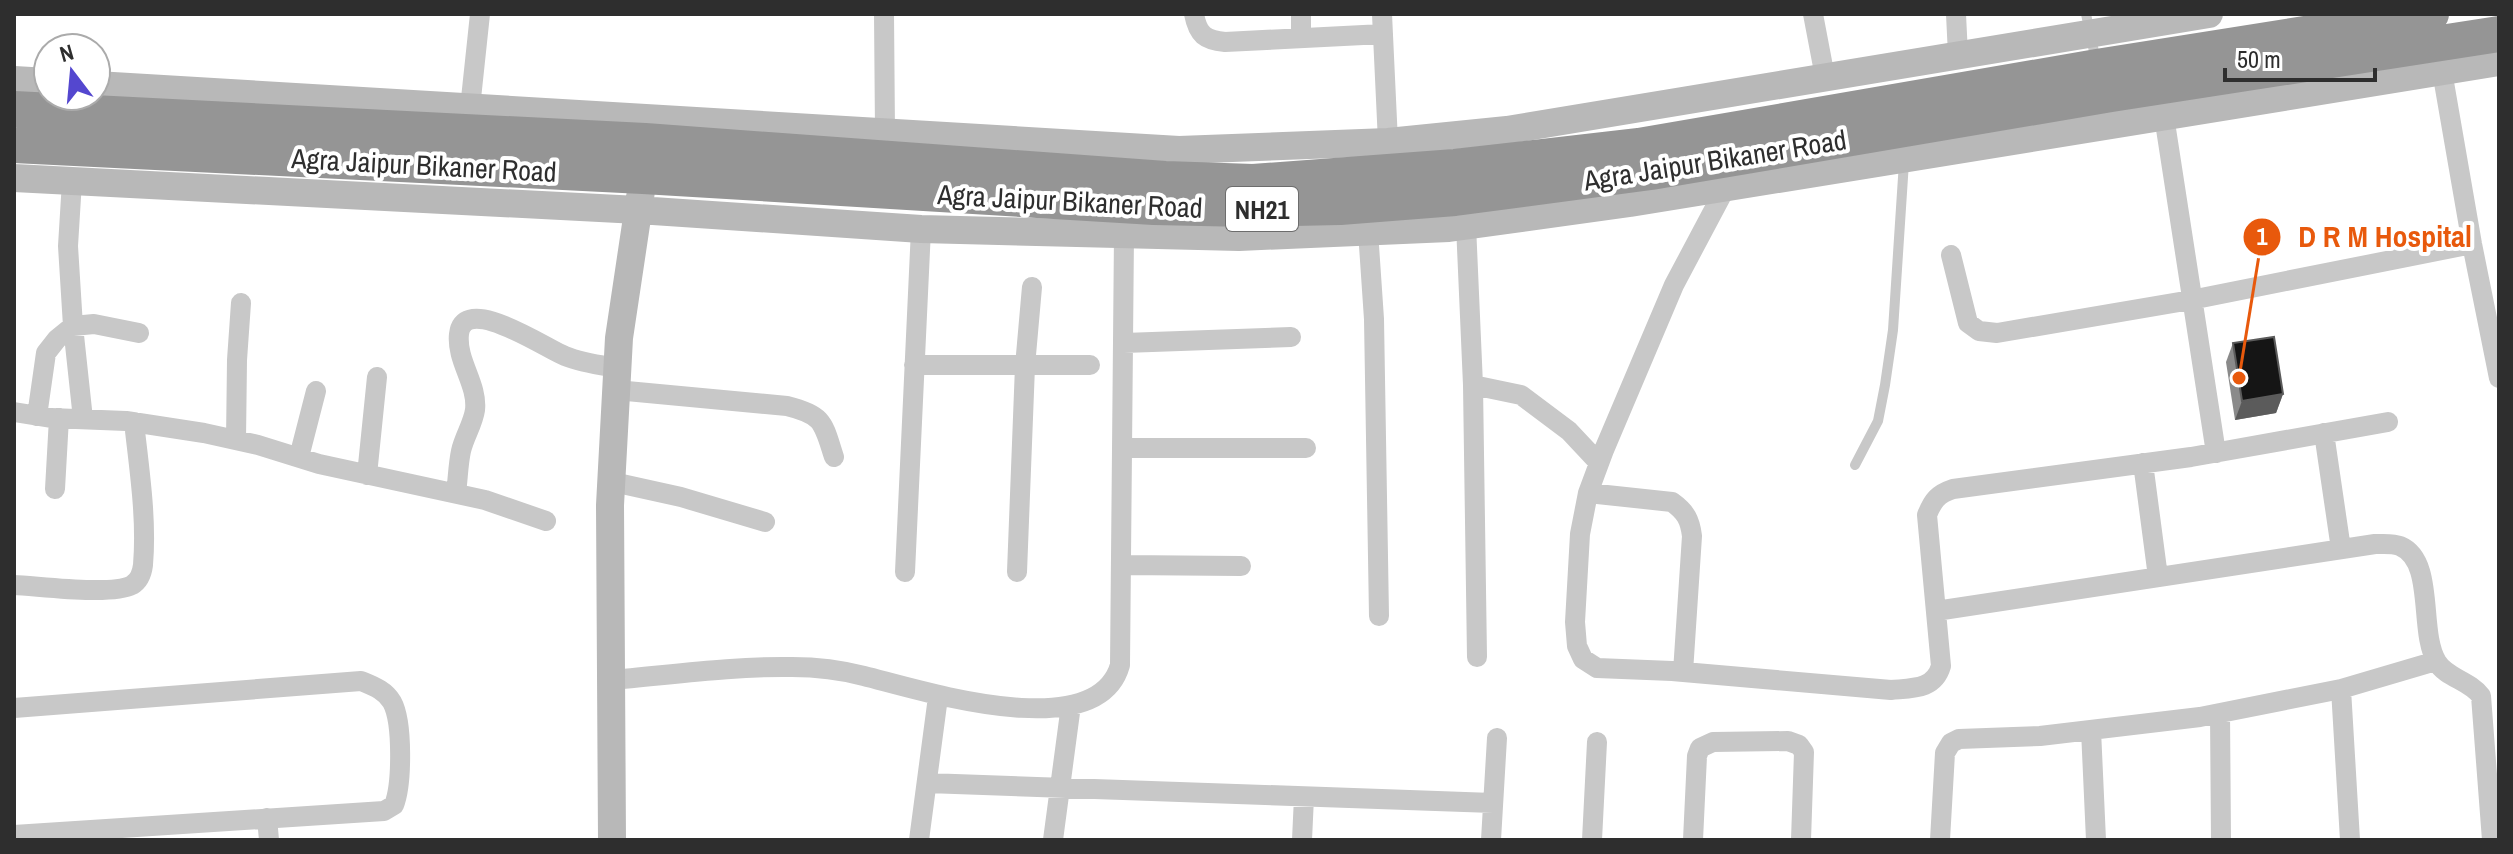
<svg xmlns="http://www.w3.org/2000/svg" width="2513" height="854" font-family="'Archivo Narrow',sans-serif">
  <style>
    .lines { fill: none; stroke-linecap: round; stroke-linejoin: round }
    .lane { stroke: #c8c8c8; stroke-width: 10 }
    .street { stroke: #c8c8c8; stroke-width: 20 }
    .secondary { stroke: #b8b8b8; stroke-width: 28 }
    .highway { stroke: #959595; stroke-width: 36 }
    .wall { fill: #8a8a8a }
    .shaded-wall { fill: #5b5b5b }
    .building { fill: #151515; stroke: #5b5b5b; stroke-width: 2 }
    .labels { text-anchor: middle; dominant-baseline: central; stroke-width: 8; stroke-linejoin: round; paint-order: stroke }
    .shield { fill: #fff; stroke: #6d6d6d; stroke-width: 2 }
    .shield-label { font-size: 26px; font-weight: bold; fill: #2e2e2e }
    .street-label { font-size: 28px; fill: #2e2e2e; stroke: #fff }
    .leader { fill: none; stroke: #e8590c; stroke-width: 3 }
    .callout-dot { fill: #e8590c; stroke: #fff; stroke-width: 3 }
    .mark-label { font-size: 24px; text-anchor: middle; font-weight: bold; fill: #fff }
    .callout-label { font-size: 30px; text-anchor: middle; font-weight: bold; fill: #e8590c; stroke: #fff; stroke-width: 8; stroke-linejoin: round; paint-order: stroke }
  </style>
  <rect width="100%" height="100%" fill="#fff"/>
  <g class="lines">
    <path class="lane" d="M2086,14L2096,61
      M1855,465L1878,421L1885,385L1893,330L1904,162"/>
    <path class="street" d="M884,14L885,132
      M1194,14C1198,35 1205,40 1225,42L1383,34
      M1301,14V38
      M1382,14L1388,142
      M1813,14L1825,77
      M1956,14L1958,55
      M2442,71L2472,244L2499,378
      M470,108L480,14
      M2164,116L2216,453
      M72,181L68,246L73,326L83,419
      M1726,187L1674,285L1604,450L1588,493L1580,534L1575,622L1577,646L1583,659L1597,668L1672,671L1891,690C1912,688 1934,690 1941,666L1927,515C1933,500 1938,494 1953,489L2191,457L2388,422
      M1466,225L1473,385L1477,657
      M1368,231L1374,319L1379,616
      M1951,255L1968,323L1979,331L1997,333L2191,300L2472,244
      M1124,343L1291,337
      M914,365H1090
      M1473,385L1521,395L1569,431L1599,463
      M616,390L787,406C824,415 823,423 834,457
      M14,412L51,418L126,421L204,433L258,445L319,464L485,500L546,521
      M37,416L46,353L57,339L73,326L94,324L139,333
      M2324,433L2341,549
      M236,440L237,360L241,303
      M1124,448H1306
      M299,457L316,391
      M2143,463L2158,577
      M367,475L377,377
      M613,482L681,497L765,522
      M55,489L59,418
      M456,493C458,479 458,465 461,451C464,437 473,424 475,410C478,384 456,361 459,334C464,292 548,350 565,356C582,363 600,365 618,368
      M1588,493L1672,502C1686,512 1690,520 1692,536L1683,672
      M1122,565L1241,566
      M905,572L921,229
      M1017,572L1025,366L1032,287
      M14,585C39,586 111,596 132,585C139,581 142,573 143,565C147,518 139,468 134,422
      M1936,611L2375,544C2383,544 2393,543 2400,546C2436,561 2418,632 2437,662C2446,678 2469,680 2481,696L2492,840
      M610,680C670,675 732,666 792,667C816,667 841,670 864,676C921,690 1097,747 1120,665L1124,234
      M2341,689L2350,840
      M14,708L361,681C373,686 385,690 392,702C403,722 402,785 394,805L384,811L14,835
      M2220,713L2221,840
      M2091,730L2096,840
      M927,783L1493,803
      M267,818L269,840
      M919,840L938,697
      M1053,840L1071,705
      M1302,840L1304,797
      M1491,840L1497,738
      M1592,840L1597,742
      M1693,840L1697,756L1700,748L1713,742L1788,741L1799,745L1804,752L1801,840
      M1940,840L1945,753L1951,743L1959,739L2040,736L2200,717L2341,689L2436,661"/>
    <path class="secondary" d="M14,80L48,82
      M96,85L1179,150L1388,142L1507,130L2209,14
      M14,178L638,210L921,229L1239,237L1449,228L1630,203L2499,62
      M612,840L610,505L619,338L641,191"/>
    <path class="highway" d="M14,109L645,141L1165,179L1253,182L1455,167L1639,146L2097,67L2431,14
      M14,145L643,176L1154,207L1248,209L1340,207L1455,198L1651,172L2111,94L2499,34"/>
  </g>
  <path class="wall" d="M2233,343L2283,394L2276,413L2235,420L2226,362Z"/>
  <path class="shaded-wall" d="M2283,394L2276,413L2235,420L2242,401Z"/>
  <path class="building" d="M2274,337L2283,394L2242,401L2233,343Z"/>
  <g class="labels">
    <rect class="shield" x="1226" y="187" width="72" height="44" rx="6"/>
    <g class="shield-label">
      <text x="1262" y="209">NH21</text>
    </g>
    <g class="street-label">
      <text transform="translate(1715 160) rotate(-9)">Agra Jaipur Bikaner Road</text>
      <text transform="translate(424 165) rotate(3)">Agra Jaipur Bikaner Road</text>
      <text transform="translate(1070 201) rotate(3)">Agra Jaipur Bikaner Road</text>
    </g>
  </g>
  <path class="leader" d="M2239 378L2262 237"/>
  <g class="callout-dot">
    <circle cx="2239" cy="378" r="8"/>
    <circle cx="2262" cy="237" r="20"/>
  </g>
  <g class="mark-label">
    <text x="2262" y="245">1</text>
  </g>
  <g class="callout-label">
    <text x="2385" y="247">D R M Hospital</text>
  </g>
  <rect width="2513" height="854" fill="none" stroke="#2e2e2e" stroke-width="32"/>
  <g transform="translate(72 72) rotate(344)"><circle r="38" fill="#ffffff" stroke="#ababab" stroke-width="2"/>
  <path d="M0-6L14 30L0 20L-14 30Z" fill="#5447cf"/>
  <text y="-12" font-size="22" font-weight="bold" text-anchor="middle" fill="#2e2e2e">N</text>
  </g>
  <path d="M2225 68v12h150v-12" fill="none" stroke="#2e2e2e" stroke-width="4"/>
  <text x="2237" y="68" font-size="24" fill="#2e2e2e" stroke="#ffffff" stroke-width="6" paint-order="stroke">50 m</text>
</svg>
